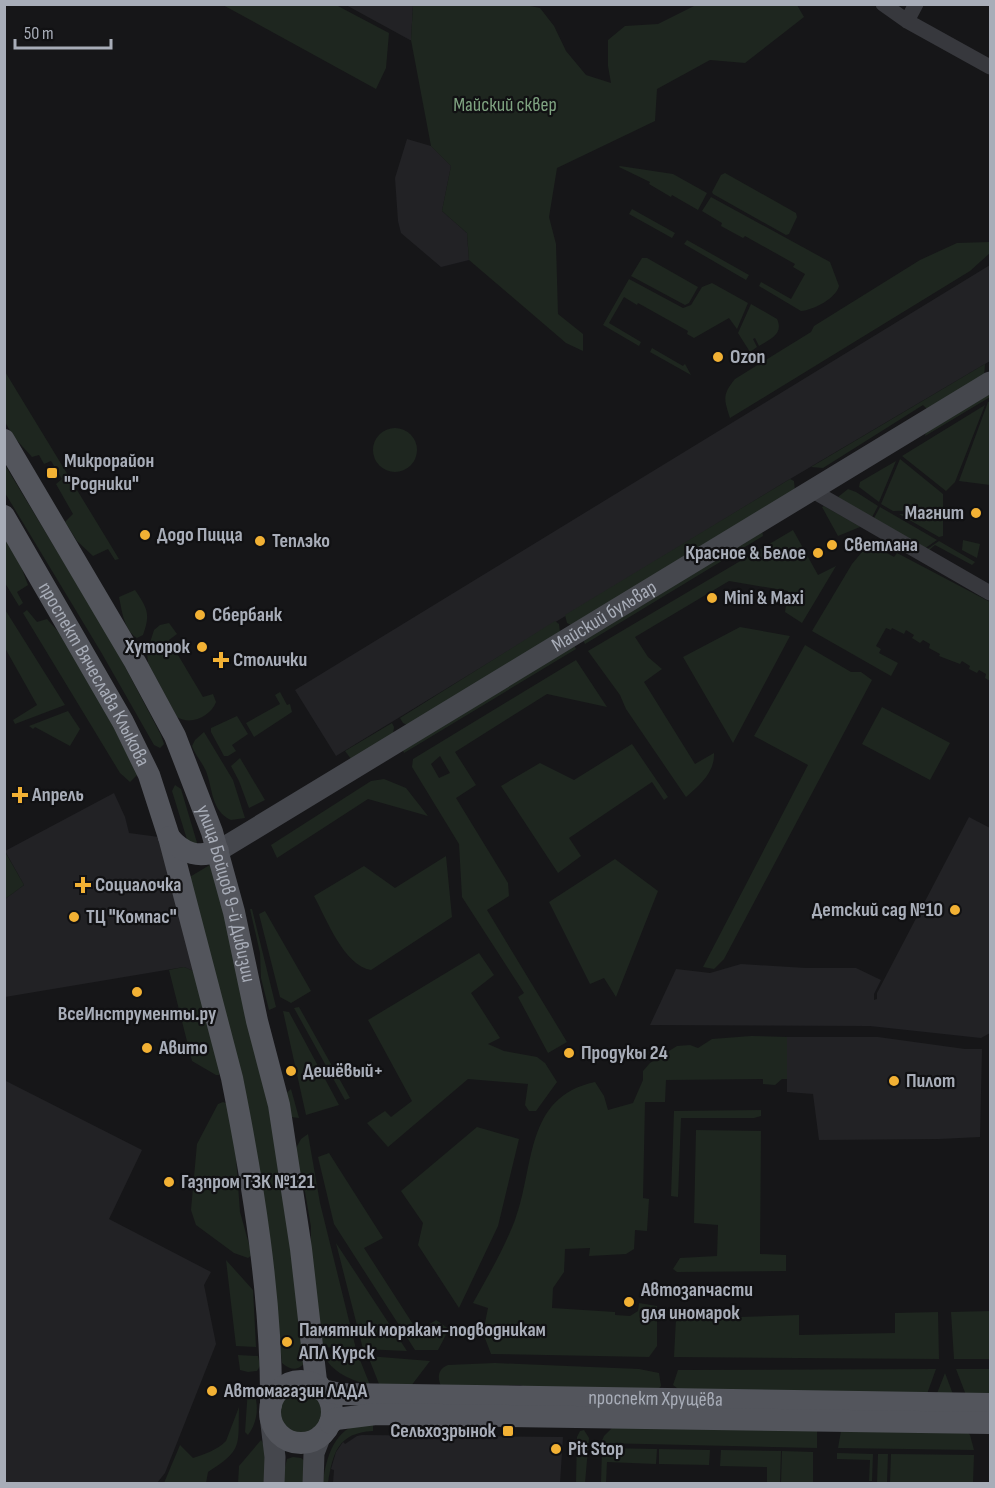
<svg xmlns="http://www.w3.org/2000/svg" width="995" height="1488" font-family="'Sofia Sans Condensed',sans-serif">
  <style>
    .built { fill: #222225 }
    .green { fill: #1e261f; fill-rule: evenodd }
    .lines { fill: none; stroke-linecap: round; stroke-linejoin: round }
    .street { stroke: #37383d; stroke-width: 15 }
    .secondary { stroke: #45474d; stroke-width: 21 }
    .primary { stroke: #53555c; stroke-width: 22 }
    .poi-dot { fill: #f2b134; stroke: #111113; stroke-width: 2 }
    .labels { text-anchor: middle; dominant-baseline: central; stroke-width: 4.5; stroke-linejoin: round; paint-order: stroke }
    .park-label { font-size: 20px; fill: #7fa381; stroke: #111113 }
    .poi-label { font-size: 20px; font-weight: bold; fill: #a8adb8; stroke: #111113; text-anchor: start }
    .street-label { font-size: 20px; fill: #a8adb8; stroke: #111113 }
  </style>
  <rect width="100%" height="100%" fill="#161618"/>
  <path class="built" d="M346,5H413L411,40H410Z
    M407,139L431,146L451,166L442,211L467,233L469,260L441,267L401,233L398,221L395,178Z
    M990,265V361L790,479L336,756L295,690Z
    M114,793L125,817L129,833L159,837L198,973L184,967L5,997V899L24,885L5,851Z
    M969,817L990,828V1033L981,1038L870,1026L650,1025L676,969L710,973L741,964L806,968H856L881,980L874,994V1000L877,999V993Z
    M787,1037H878L965,1049H982L980,1137L939,1139L819,1140L813,1094L787,1092Z
    M4,1080L142,1150L109,1219L211,1272L204,1285L216,1344L165,1473L157,1483H5Z
    M362,1435L563,1437L560,1483H333L334,1470L331,1469L336,1452L343,1442L345,1444L357,1436Z"/>
  <path class="green" d="M223,5H336L389,33L386,68L376,89Z
    M525,5L540,8L554,26L566,51L586,75L611,83L608,66V40L625,26L658,24L696,5H797L804,17L745,63L710,60L657,89L655,121L557,168L549,217L556,244L558,314L583,334V351L566,343L469,260L467,233L442,211L451,166L431,146L411,40L413,5Z
    M620,166L673,174L707,193L698,210L672,195L671,197L649,184L650,182L619,167Z
    M725,173L796,213L797,217L789,234L786,235L713,194L712,192L721,175Z
    M711,197L830,262L839,286C836,298 814,310 801,311L759,286L761,282L791,299L805,274L793,267L795,264L745,236L743,238L721,226L722,223L702,211Z
    M632,209L675,233L672,238L629,214Z
    M687,240L749,275L746,280L684,244Z
    M990,242V253L970,271L730,418C724,399 722,395 735,379L811,332L814,326L920,260L957,243Z
    M642,258H647L698,287L689,303L685,305L631,276Z
    M629,279L683,308L691,305L702,287L712,283L748,303L737,329L729,318L694,338L687,334L688,331L638,303L637,305L624,297L609,323L641,342L639,346L603,325Z
    M751,304L777,319C784,334 770,339 759,346L755,338L753,339L757,347L750,352L738,333Z
    M652,348L683,366L685,364L691,375L650,352Z
    M985,364L984,378L933,409L926,408L923,405L823,468L811,467Z
    M4,370L119,559L115,560L108,549L93,556L77,541L65,522L73,514L56,484L62,479L51,461L44,464L39,455L32,457L13,436L5,422Z
    M990,392V397L925,436L926,432Z
    M990,401V485L959,481L988,402Z
    M985,405L955,482L946,491L902,456Z
    M373 450a22 22 0 1 1 44 0a22 22 0 1 1-44 0Z
    M900,459L943,494V510L893,511L881,504Z
    M896,461L879,502L859,487L860,482Z
    M5,465L113,644L161,735L164,744L160,748L154,745L101,652L5,493Z
    M790,479L794,481L795,491L571,625L567,623L565,615Z
    M848,489L856,492L878,506L871,519L838,497Z
    M824,506L859,526L860,527L838,536L822,507Z
    M880,507L937,540L924,549L873,520Z
    M943,513V536L939,537L899,514Z
    M762,530L763,536L585,644L582,638Z
    M793,530L818,575L836,566L802,623L785,612L788,591L729,581L635,637L648,657L662,669L644,682L695,764L714,753C715,772 700,785 686,797L626,709L620,695L588,651Z
    M5,531L13,545L28,585L17,592L23,603L19,606L5,583Z
    M963,540L980,544L977,558L962,550Z
    M939,541L975,562L972,565L935,545L928,551L926,550Z
    M880,543L878,548L894,557L897,553L990,602V681L985,678L986,674L979,670L977,673L969,669L970,666L962,661L960,664L939,656L940,654L929,648L930,644L923,640L920,643L912,638L914,635L906,630L904,634L892,628L891,630L886,628L876,646L881,649L879,653L898,663L891,676L812,631L852,564L862,552Z
    M135,590C147,608 151,613 143,635L137,638C124,630 122,611 119,597Z
    M4,608L65,705L15,724L13,720L37,705L5,648Z
    M27,610L37,622L47,619L71,646L138,774L130,782L120,773L23,613Z
    M555,621L559,624L560,632L409,726L403,723L400,718Z
    M169,623L177,634L169,640L203,697L213,694L216,702C211,716 191,726 177,717L148,663L147,652L154,630L160,625Z
    M740,627L790,636L733,743L683,657Z
    M574,645L576,649L404,753L402,748Z
    M805,645L851,672H861L872,680L724,959L714,969L703,967L808,765L754,736Z
    M576,660L607,707L547,694L455,752L476,785L456,798L508,883L509,896L487,910L567,1042L548,1053L518,997L524,993L462,897L459,844L412,767L413,759ZM440,756L450,773L439,778L431,764Z
    M280,692L287,705L290,704L292,712L254,737L246,723L280,704L275,695Z
    M882,707L950,743L930,780L862,744Z
    M68,711L80,729L70,746L35,727L33,729L29,726Z
    M237,716L248,734L232,745L236,751L228,756H224L211,732V728Z
    M392,723L394,727L393,735L351,759L345,751Z
    M204,732L233,780L245,818L231,820C211,811 213,789 206,771C202,762 195,755 192,746L195,740Z
    M632,744L668,797L664,800L652,782L569,838L581,856L558,873L501,786L540,763L574,780Z
    M240,758L265,800L249,808L239,781L231,766Z
    M384,779L406,788L428,816L368,799L277,858L271,845L371,781Z
    M175,785L181,789L198,846H189L172,791Z
    M4,850L24,885L5,899H4Z
    M446,856L452,917L371,970C344,966 326,918 314,896L364,866L395,888Z
    M615,859L658,891L616,997L604,978L590,984L549,902Z
    M213,863L272,1108L306,1361C299,1371 291,1371 282,1363L265,1211L188,878Z
    M250,909H252L276,1007L269,1010L261,978L260,953Z
    M265,911L311,991L291,1003L280,997L259,914Z
    M479,953L494,975L471,993L500,1038L488,1044L504,1051L537,1057L545,1063L557,1082L536,1111H529L525,1105L528,1084L468,1079L388,1147L367,1123L385,1111L391,1117L412,1101L368,1020Z
    M184,967L198,973L220,1070L219,1075H216L192,1061L169,970Z
    M299,1007L350,1098L345,1100L294,1008Z
    M283,1011L289,1012L339,1105L306,1115Z
    M751,1036L787,1037V1079H782L775,1085L763,1084V1079L666,1080L665,1102H645L643,1198L649,1199L647,1231L635,1230L634,1249L626,1254L589,1256L590,1248L565,1249L564,1272L553,1288L552,1308L615,1312V1315L630,1316L638,1311L639,1303L657,1306V1346L649,1357L491,1354L483,1333L488,1308L473,1303C488,1276 504,1249 515,1220C535,1167 524,1097 595,1082L604,1096L608,1110L633,1103L643,1080V1071L650,1063L677,1046L690,1045L698,1048L712,1039Z
    M291,1089L299,1118L291,1117L284,1095Z
    M223,1102L228,1104L235,1144L240,1212L252,1255L248,1258L234,1253L196,1225L191,1210L197,1144L218,1104Z
    M761,1110V1116L754,1118H681L678,1197L671,1196L674,1111Z
    M477,1127L519,1139L498,1226L459,1308L418,1245L423,1223L401,1191Z
    M696,1130L761,1131L760,1254L786,1255V1271L677,1272L673,1269L680,1258L717,1256L718,1225L694,1223Z
    M308,1134L320,1203L356,1349L322,1347L311,1270V1227L305,1192L299,1178L296,1148L301,1139Z
    M329,1153L383,1238L364,1248L418,1332L436,1320L449,1329L438,1350H415L334,1224L318,1157Z
    M336,1243L407,1351L363,1349Z
    M226,1260L253,1290L256,1347L236,1346Z
    M990,1311V1359H954L951,1312Z
    M938,1312L939,1359L674,1357L676,1319L799,1315V1335L895,1333V1313Z
    M323,1354L358,1355L370,1385C351,1380 332,1373 323,1354Z
    M238,1355L258,1356L260,1366L257,1371L248,1372L240,1370Z
    M368,1356L430,1361L411,1386L379,1384Z
    M495,1363L639,1369L659,1373L661,1386L654,1393L532,1389L520,1385L441,1386C437,1377 438,1369 448,1365Z
    M936,1369L927,1394L682,1392L673,1385L678,1370Z
    M956,1369H990V1396L966,1395Z
    M945,1373L954,1397L936,1396Z
    M248,1388L253,1391C260,1406 257,1423 248,1435L245,1432Z
    M277 1413a24 24 0 1 1 48 0a24 24 0 1 1-48 0Z
    M239,1407C238,1446 243,1450 208,1472L206,1483H164L180,1445L193,1458C205,1454 217,1450 226,1441Z
    M373,1423V1431C338,1433 333,1452 328,1483L323,1484C325,1463 332,1435 353,1426C359,1423 367,1424 373,1423Z
    M613,1427L817,1430V1448L601,1443L604,1436Z
    M584,1430L589,1438L585,1483H576L577,1437L580,1431Z
    M966,1430L970,1435L974,1450L838,1448L841,1431Z
    M261,1440L266,1448L267,1483L238,1484L239,1466Z
    M602,1448L657,1449L656,1464L607,1462L606,1483H601Z
    M659,1449L710,1450L709,1465L659,1464Z
    M721,1450L781,1451L780,1483H767V1467L720,1466Z
    M782,1451L813,1452V1483H781Z
    M837,1453L873,1454L872,1481H869L870,1460L837,1459Z
    M878,1454H888L887,1483H877Z
    M891,1454L974,1455L973,1483H890Z
    M293,1457L301,1458L306,1462L307,1483L281,1484L287,1459Z"/>
  <g class="lines">
    <path class="street" d="M883,4L907,21L990,67
      M907,21L916,4
      M813,491L990,593"/>
    <g class="secondary">
      <path id="s1" d="M218,851L990,382"/>
      <path d="M270,1416L275,1457L274,1484"/>
      <path d="M313,1484L314,1453L321,1435"/>
    </g>
    <g class="primary">
      <path id="s2" d="M4,440L135,662L175,736L212,832L234,912L257,1021L279,1105L301,1249L316,1381L322,1390"/>
      <path id="s3" d="M4,516L123,722L149,775L169,837L232,1078C253,1183 272,1299 271,1405"/>
      <path d="M169,837C183,854 198,858 218,851"/>
      <circle cx="301" cy="1412" r="31"/>
      <path id="s4" d="M322,1390L340,1394L990,1404"/>
      <path d="M330,1423L336,1419L376,1414L990,1423"/>
    </g>
  </g>
  <g class="poi-dot">
    <circle cx="718" cy="357" r="6"/>
    <rect x="46" y="467" width="12" height="12" rx="3"/>
    <circle cx="976" cy="513" r="6"/>
    <circle cx="145" cy="535" r="6"/>
    <circle cx="260" cy="541" r="6"/>
    <circle cx="832" cy="545" r="6"/>
    <circle cx="818" cy="553" r="6"/>
    <circle cx="712" cy="598" r="6"/>
    <circle cx="200" cy="615" r="6"/>
    <circle cx="202" cy="647" r="6"/>
    <path d="M218 651h6v6h6v6h-6v6h-6v-6h-6v-6h6z"/>
    <path d="M17 786h6v6h6v6h-6v6h-6v-6h-6v-6h6z"/>
    <path d="M80 876h6v6h6v6h-6v6h-6v-6h-6v-6h6z"/>
    <circle cx="955" cy="910" r="6"/>
    <circle cx="74" cy="917" r="6"/>
    <circle cx="137" cy="992" r="6"/>
    <circle cx="147" cy="1048" r="6"/>
    <circle cx="569" cy="1053" r="6"/>
    <circle cx="291" cy="1071" r="6"/>
    <circle cx="894" cy="1081" r="6"/>
    <circle cx="169" cy="1182" r="6"/>
    <circle cx="629" cy="1302" r="6"/>
    <circle cx="287" cy="1342" r="6"/>
    <circle cx="212" cy="1391" r="6"/>
    <rect x="502" y="1425" width="12" height="12" rx="3"/>
    <circle cx="556" cy="1449" r="6"/>
  </g>
  <g class="labels">
    <g class="park-label">
      <text x="505" y="105">Майский сквер</text>
    </g>
    <g class="poi-label">
      <text x="730" y="357">Ozon</text>
      <text x="64" y="461">Микрорайон<tspan x="64" dy="23">"Родники"</tspan></text>
      <text x="964" y="513" text-anchor="end">Магнит</text>
      <text x="157" y="535">Додо Пицца</text>
      <text x="272" y="541">Теплэко</text>
      <text x="844" y="545">Светлана</text>
      <text x="806" y="553" text-anchor="end">Красное &amp; Белое</text>
      <text x="724" y="598">Mini &amp; Maxi</text>
      <text x="212" y="615">Сбербанк</text>
      <text x="190" y="647" text-anchor="end">Хуторок</text>
      <text x="233" y="660">Столички</text>
      <text x="32" y="795">Апрель</text>
      <text x="95" y="885">Социалочка</text>
      <text x="943" y="910" text-anchor="end">Детский сад №10</text>
      <text x="86" y="917">ТЦ "Компас"</text>
      <text x="137" y="1014" text-anchor="middle">ВсеИнструменты.ру</text>
      <text x="159" y="1048">Авито</text>
      <text x="581" y="1053">Продукы 24</text>
      <text x="303" y="1071">Дешёвый+</text>
      <text x="906" y="1081">Пилот</text>
      <text x="181" y="1182">Газпром ТЗК №121</text>
      <text x="641" y="1290">Автозапчасти<tspan x="641" dy="23">для иномарок</tspan></text>
      <text x="299" y="1330">Памятник морякам-подводникам<tspan x="299" dy="23">АПЛ Курск</tspan></text>
      <text x="224" y="1391">Автомагазин ЛАДА</text>
      <text x="496" y="1431" text-anchor="end">Сельхозрынок</text>
      <text x="568" y="1449">Pit Stop</text>
    </g>
    <g class="street-label">
      <text stroke="none"><textPath href="#s1" startOffset="452">Майский бульвар</textPath></text>
      <text stroke="none"><textPath href="#s3" startOffset="182">проспект Вячеслава Клыкова</textPath></text>
      <text stroke="none"><textPath href="#s2" startOffset="508">улица Бойцов 9-й Дивизии</textPath></text>
      <text stroke="none"><textPath href="#s4" startOffset="334">проспект Хрущёва</textPath></text>
    </g>
  </g>
  <rect width="995" height="1488" fill="none" stroke="#a8adb8" stroke-width="12"/>
  <path d="M15 39v9h96v-9" fill="none" stroke="#a8adb8" stroke-width="3"/>
  <text x="24" y="39" font-size="18" fill="#a8adb8" stroke="#111113" stroke-width="4.5" paint-order="stroke">50 m</text>
</svg>
